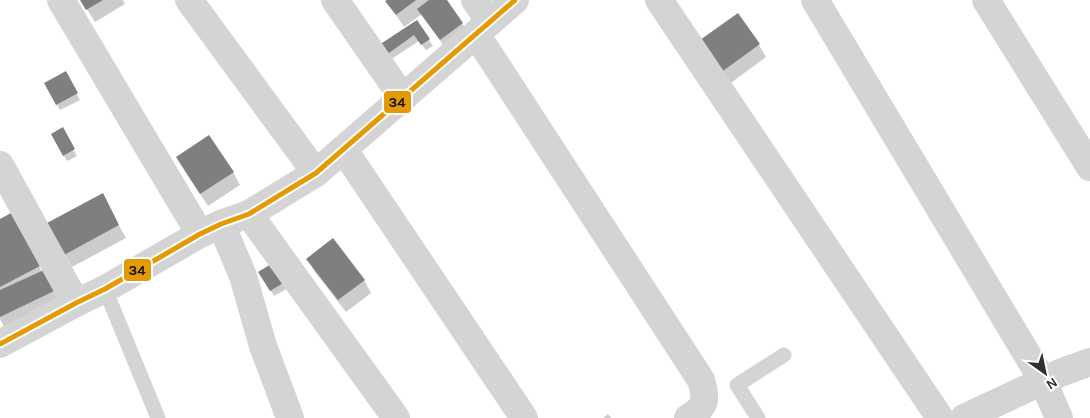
<svg xmlns="http://www.w3.org/2000/svg" width="1090" height="418" font-family="Karla,sans-serif">
  <style>
    .shadow { fill: #0003 }
    .building { fill: #7f7f7f }
    .lines { fill: none; stroke-linecap: round; stroke-linejoin: round }
    .service { stroke: #d4d4d4; stroke-width: 15 }
    .minor { stroke: #d4d4d4; stroke-width: 28 }
    .tertiary { stroke: #d4d4d4; stroke-width: 28 }
    .bus-1-casing { stroke: #fff; stroke-width: 9 }
    .bus-1 { stroke: #e39a05; stroke-width: 5 }
    .line-badge { stroke: #fff; stroke-width: 2 }
    .pale-badge-label { font-size: 14px; text-anchor: middle; font-weight: bold; fill: #111 }
  </style>
  <rect width="100%" height="100%" fill="#fff"/>
  <path class="shadow" d="M81,0H123L125,4L95,22Z
    M389,0H445L462,23L470,36L448,52L422,14L404,27L387,1Z
    M737,15L759,45L766,57L724,88L702,58Z
    M417,22L433,46L426,50L419,41L390,60L385,52Z
    M66,73L80,100L60,110L46,84Z
    M62,129L77,156L67,161L52,134Z
    M184,170L233,172L240,185L208,206Z
    M109,208L126,238L72,267L49,224Z
    M0,220L18,227L42,272L50,284L60,304L6,330L0,319Z
    M308,259L364,280L371,293L346,312L315,272Z
    M260,272L290,287L274,296Z
    M608,414L611,418H603Z"/>
  <path class="building" d="M80,0H103L86,10Z
    M387,0H416L396,15L385,1Z
    M429,0H447L463,23L440,40L417,9Z
    M738,13L760,44L716,76L693,45Z
    M417,20L430,39L421,45L414,35L386,55L379,45Z
    M66,71L78,93L56,105L44,83Z
    M63,127L75,149L63,156L51,134Z
    M209,135L234,172L200,194L176,157Z
    M103,193L119,225L64,255L47,223Z
    M11,213L40,266L0,287V219Z
    M333,238L365,280L338,300L306,259Z
    M276,261L288,280L270,291L258,272Z
    M44,270L54,291L0,317V290Z"/>
  <g class="lines">
    <path class="service" d="M105,289L158,418
      M758,418L737,385L784,355"/>
    <path class="minor" d="M61,0L200,234
      M189,0L316,173
      M335,0L403,98
      M475,0L490,22
      M659,0L940,418
      M815,0L1043,381L1059,418
      M986,0L1090,167
      M476,34L701,380C707,400 706,407 688,418
      M344,150L524,418
      M0,165L76,303
      M249,214L396,418
      M221,224L243,276L263,346L290,418
      M964,418L1060,373L1090,362"/>
    <path class="tertiary" d="M0,344L76,303L105,289L200,234L221,224L249,214L316,173L515,0"/>
    <defs>
      <path id="bus-1" d="M0,344L76,303L105,289L200,234L221,224L249,214L316,173L515,0"/>
    </defs>
    <use href="#bus-1" class="bus-1-casing"/>
    <use href="#bus-1" class="bus-1"/>
  </g>
  <g class="line-badge">
    <rect x="383" y="90" width="29" height="24" rx="5" fill="#e39a05"/>
    <rect x="123" y="258" width="29" height="24" rx="5" fill="#e39a05"/>
  </g>
  <g class="pale-badge-label">
    <text x="397" y="107">34</text>
    <text x="137" y="275">34</text>
  </g>
  <g transform="translate(1045 373) rotate(147)" stroke="#ffffff" stroke-width="4" paint-order="stroke">
  <path d="M0-4L9 19L0 12L-9 19Z" fill="#303030"/>
  <text y="-8" font-size="14" font-weight="bold" text-anchor="middle" fill="#303030">N</text>
  </g>
</svg>
